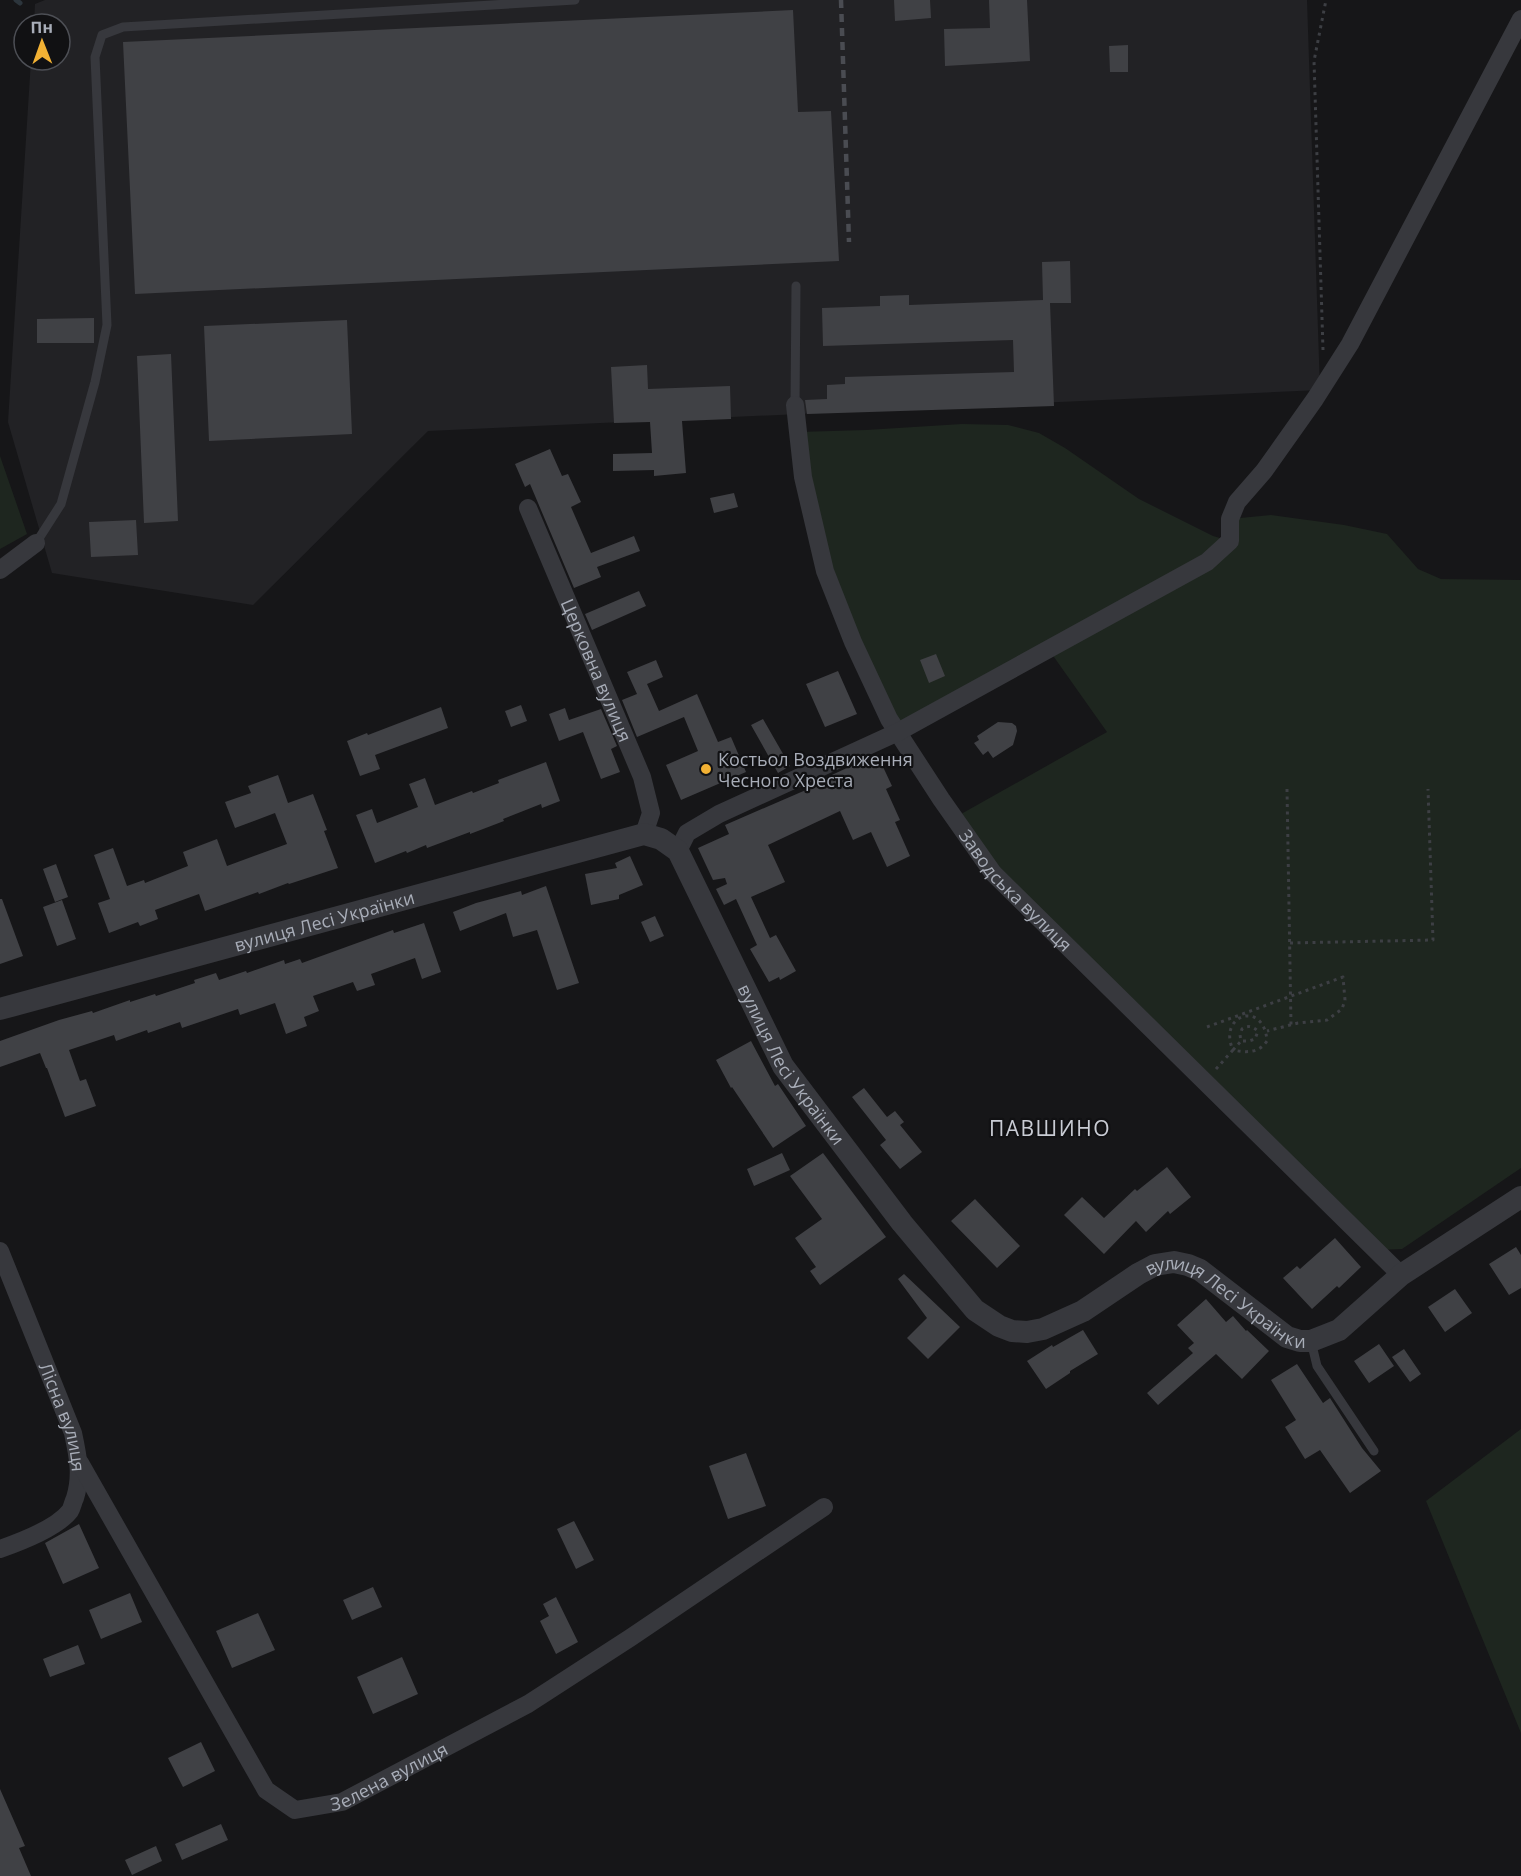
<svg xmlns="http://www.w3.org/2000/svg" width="1521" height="1876" font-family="'Open Sans',sans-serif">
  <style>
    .built { fill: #222225 }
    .green { fill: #1e261f }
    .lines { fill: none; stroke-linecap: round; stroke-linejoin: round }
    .stream { stroke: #2c353c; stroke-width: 5 }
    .building { fill: #404145 }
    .path { stroke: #3d3f44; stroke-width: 3; stroke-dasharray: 3 4.5; stroke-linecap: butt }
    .service { stroke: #37383d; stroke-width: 9 }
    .minor { stroke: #37383d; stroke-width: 18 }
    .tertiary { stroke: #37383d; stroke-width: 22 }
    .rail { stroke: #4a4c52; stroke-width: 4.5; stroke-dasharray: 8 6; stroke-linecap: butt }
    .poi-dot { fill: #f2b134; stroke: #111113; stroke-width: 2 }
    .labels { text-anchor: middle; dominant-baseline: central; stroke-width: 4.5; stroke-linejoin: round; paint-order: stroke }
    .street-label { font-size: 18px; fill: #a8adb8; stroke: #111113 }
    .poi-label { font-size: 18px; fill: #a8adb8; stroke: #111113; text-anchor: start }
    .quarter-label { font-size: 21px; letter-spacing: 1.5px; fill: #c9ccd4; stroke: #111113 }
  </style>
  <rect width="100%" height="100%" fill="#161618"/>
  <path class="built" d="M45,0H1307L1320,390L428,431L253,605L52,573L8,422L31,60H60V24H34L35,4Z"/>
  <path class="green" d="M962,424L1008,425L1039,433L1065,448L1139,499L1213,536L1230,541V519L1271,515L1344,525L1387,534L1418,569L1441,579L1521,580V1168L1402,1249L1377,1250L1048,928L954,818L1107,732L1049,650L898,732L825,571L798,432L866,430Z
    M0,456L27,534L0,549Z
    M1521,1429V1733L1426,1501Z"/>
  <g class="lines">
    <path class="stream" d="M16,0L20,3"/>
  </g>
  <path class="building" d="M894,0H930L931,18L895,21Z
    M989,0H1027L1030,61L945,66L944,29L990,28Z
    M793,10L798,112L831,111L839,261L135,294L123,42Z
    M1128,45V72H1110L1109,46Z
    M1070,261L1071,303H1050L1054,406L807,414L805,400L827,399V385L845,384V377L1014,372L1013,340L823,346L822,308L880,306V296L909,295V305L1043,300L1042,262Z
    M94,318V343H37V319Z
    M347,320L352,434L209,441L204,326Z
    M171,354L178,521L144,523L137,356Z
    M647,365L648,389L730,386L731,419L682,421L686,473L654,476V470L613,471V454L652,453L650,422L614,423L611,367Z
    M550,449L562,476L568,474L581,502L571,507L591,553L634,536L640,551L597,567L601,577L574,588L530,484L525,487L515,464Z
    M734,493L738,507L714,513L710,498Z
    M136,520L138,555L91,557L89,522Z
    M639,591L646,606L592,630L585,614Z
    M936,654L945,676L929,683L920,660Z
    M656,660L663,677L647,684L659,711L697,694L718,742L731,737L746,772L681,800L666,765L698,751L684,717L637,737L622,700L637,694L627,672Z
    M838,671L857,714L825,727L806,684Z
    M521,705L527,721L511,727L505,711Z
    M441,707L448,728L375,755L380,769L360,776L347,741L367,733L368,735Z
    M565,708L569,720L601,709L617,746L611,749L620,772L601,779L583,732L559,741L549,714Z
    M763,719L790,766L778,773L751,725Z
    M998,722L1012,723L1016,726L1017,731L1013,745L993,758L988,751L983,755L974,743L979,740L977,736Z
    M877,754L892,786L886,789L900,820L895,822L910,856L887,867L871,832L853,840L840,811L768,845L785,882L751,897L770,938L776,935L796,971L780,980L779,977L769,982L750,949L757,945L736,899L724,905L716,889L727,884L725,878L713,880L698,848L729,834L725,825L822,783L821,780Z
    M546,762L560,801L542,808L541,804L503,819L504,821L470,834V832L427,848L426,845L407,853L406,851L375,863L356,815L372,809L377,823L418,807L409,784L425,778L435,805L472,791L473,793L499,783L498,780Z
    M278,775L288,803L313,794L327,830L324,831L338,868L289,884L288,883L259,894L258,892L205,911L199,894L155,910L158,919L140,926L138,922L109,933L98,903L110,899L94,855L113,848L127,886L144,880L145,883L188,866L183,852L217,839L227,866L287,844L275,813L235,828L225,802L251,793L248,786Z
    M630,856L643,885L619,895V899L591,905L585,874L617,868L615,863Z
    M56,864L68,897L55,902L43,869Z
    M546,886L579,983L557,990L537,930L513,937L506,913L460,931L453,912L476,903L521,891L522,895Z
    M0,899H2L23,956L0,964Z
    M62,900L76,939L57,946L43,907Z
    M655,916L664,936L650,942L641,922Z
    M424,923L441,972L422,979L415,958L371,974L375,985L357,991L353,982L313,996L319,1011L304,1017L307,1026L286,1034L275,1003L240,1015L238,1009L182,1028L180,1022L148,1033L147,1030L116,1041L114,1035L69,1050L80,1081L86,1079L96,1106L65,1117L47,1068H46L40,1053L0,1067V1041L59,1020L92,1011L93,1013L130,1000V1002L155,994L156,996L195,983L194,980L216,973L219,980L246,971L247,973L284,960L285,964L300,959L302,963L393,930L394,933Z
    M751,1041L775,1086L778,1084L806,1126L773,1148L732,1087L731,1088L716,1060Z
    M864,1088L887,1117L895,1111L904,1122L900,1125L922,1152L900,1169L880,1145L886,1140L852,1097Z
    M782,1153L790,1170L754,1186L747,1169Z
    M823,1153L886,1237L820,1285L810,1271L816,1267L795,1238L822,1219L790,1176Z
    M1167,1167L1191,1197L1170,1214L1168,1211L1146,1232L1136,1221L1104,1254L1064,1215L1082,1197L1104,1218L1135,1189L1137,1191Z
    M975,1199L1020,1246L997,1268L951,1221Z
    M1335,1238L1361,1267L1339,1288L1337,1286L1312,1309L1283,1278L1297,1266L1300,1269Z
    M1516,1247L1521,1255V1288L1509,1295L1489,1264Z
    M904,1274L960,1327L928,1359L907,1338L927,1318L898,1279Z
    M1455,1289L1472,1313L1445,1332L1428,1307Z
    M1206,1299L1226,1322L1233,1316L1246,1331L1247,1330L1269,1351L1242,1379L1216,1354L1158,1405L1147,1393L1193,1353L1188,1348L1194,1343L1177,1325Z
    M1083,1330L1098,1354L1070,1371V1373L1046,1389L1027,1361L1052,1345L1053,1347Z
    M1379,1344L1394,1366L1369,1383L1354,1361Z
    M1404,1349L1421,1374L1410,1382L1392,1357Z
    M1297,1364L1323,1403L1330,1398L1362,1448L1381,1471L1350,1493L1320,1450L1305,1459L1285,1427L1296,1420L1271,1380Z
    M746,1453L766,1506L728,1519L709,1466Z
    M574,1521L594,1560L576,1569L557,1529Z
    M79,1524L99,1568L63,1584L45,1543Z
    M373,1587L382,1607L352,1620L343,1600Z
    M130,1593L142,1622L101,1639L89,1610Z
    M556,1597L578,1642L556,1654L540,1621L549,1616L543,1604Z
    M258,1613L275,1650L232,1668L216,1631Z
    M78,1645L85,1664L50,1677L43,1659Z
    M402,1657L418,1694L373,1714L357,1677Z
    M201,1742L215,1771L183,1787L168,1758Z
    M0,1789L25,1846L19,1848L31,1876H0Z
    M221,1824L228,1840L182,1860L175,1844Z
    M156,1846L162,1861L132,1875L125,1860Z"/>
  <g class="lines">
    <path class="path" d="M1323,350L1314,61L1326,0
      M1287,789L1291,1025
      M1290,943L1433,940L1428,789
      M1207,1027L1343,977L1345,1000L1342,1009L1327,1020L1298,1023L1267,1031
      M1233,1050L1241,1041L1240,1035L1242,1029C1248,1025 1252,1026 1258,1031L1255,1039L1249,1041H1241
      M1216,1069L1233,1050C1217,1015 1264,999 1267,1041C1259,1053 1247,1053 1233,1050"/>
    <path class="service" d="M795,405L796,286
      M36,543L61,504L95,382L107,325L95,57L102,35L123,27L575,0
      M1311,1341L1317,1366L1374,1451"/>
    <g class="minor">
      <path id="s1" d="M795,405L803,477L825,571L853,642L889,719L941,799L993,873L1401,1275"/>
      <path id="s2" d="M528,508L642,777L651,813L644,834"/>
      <path d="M0,570L36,543"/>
      <path d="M678,851L687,833L719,814L898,732L1207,562L1230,541V519L1237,502L1264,471L1315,399L1350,344L1521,19"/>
      <path id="s3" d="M0,1251L73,1433C78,1456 82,1476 75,1498C73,1502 72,1508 70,1511C57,1528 20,1542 0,1549"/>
      <path id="s4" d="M80,1463L266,1790L295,1810L342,1802L528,1704L630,1638L824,1507"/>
    </g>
    <path class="tertiary" id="s5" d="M0,1009L644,834L661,839L678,851L783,1066L902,1223L975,1310L999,1326L1012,1331L1027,1332L1043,1329L1083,1311L1138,1274L1155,1265L1174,1262L1188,1265L1200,1270L1287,1337L1300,1341H1311L1339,1330L1401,1275L1521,1197"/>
    <path class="rail" d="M841,0L849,242"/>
  </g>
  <circle class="poi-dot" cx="706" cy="769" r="6"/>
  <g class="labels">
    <g class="street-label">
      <text stroke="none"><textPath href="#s2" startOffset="176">Церковна вулиця</textPath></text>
      <text stroke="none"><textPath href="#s1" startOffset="544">Заводська вулиця</textPath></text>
      <text stroke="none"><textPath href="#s5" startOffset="336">вулиця Лесі Українки</textPath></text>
      <text stroke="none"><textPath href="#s5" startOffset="948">вулиця Лесі Українки</textPath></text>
      <text stroke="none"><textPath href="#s5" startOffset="1542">вулиця Лесі Українки</textPath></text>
      <text stroke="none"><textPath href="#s3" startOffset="178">Лісна вулиця</textPath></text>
      <text stroke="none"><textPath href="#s4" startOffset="512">Зелена вулиця</textPath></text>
    </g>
    <g class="poi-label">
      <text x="718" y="759">Костьол Воздвиження<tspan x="718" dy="21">Чесного Хреста</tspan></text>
    </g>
    <g class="quarter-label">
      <text x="1050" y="1128">ПАВШИНО</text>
    </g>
  </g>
  <g transform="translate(42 42) rotate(359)"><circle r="28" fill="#111113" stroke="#4d4f55" stroke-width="1.5"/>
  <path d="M0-4.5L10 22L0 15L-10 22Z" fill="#f2b134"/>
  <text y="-9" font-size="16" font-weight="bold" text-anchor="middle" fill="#a8adb8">Пн</text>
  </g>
</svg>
